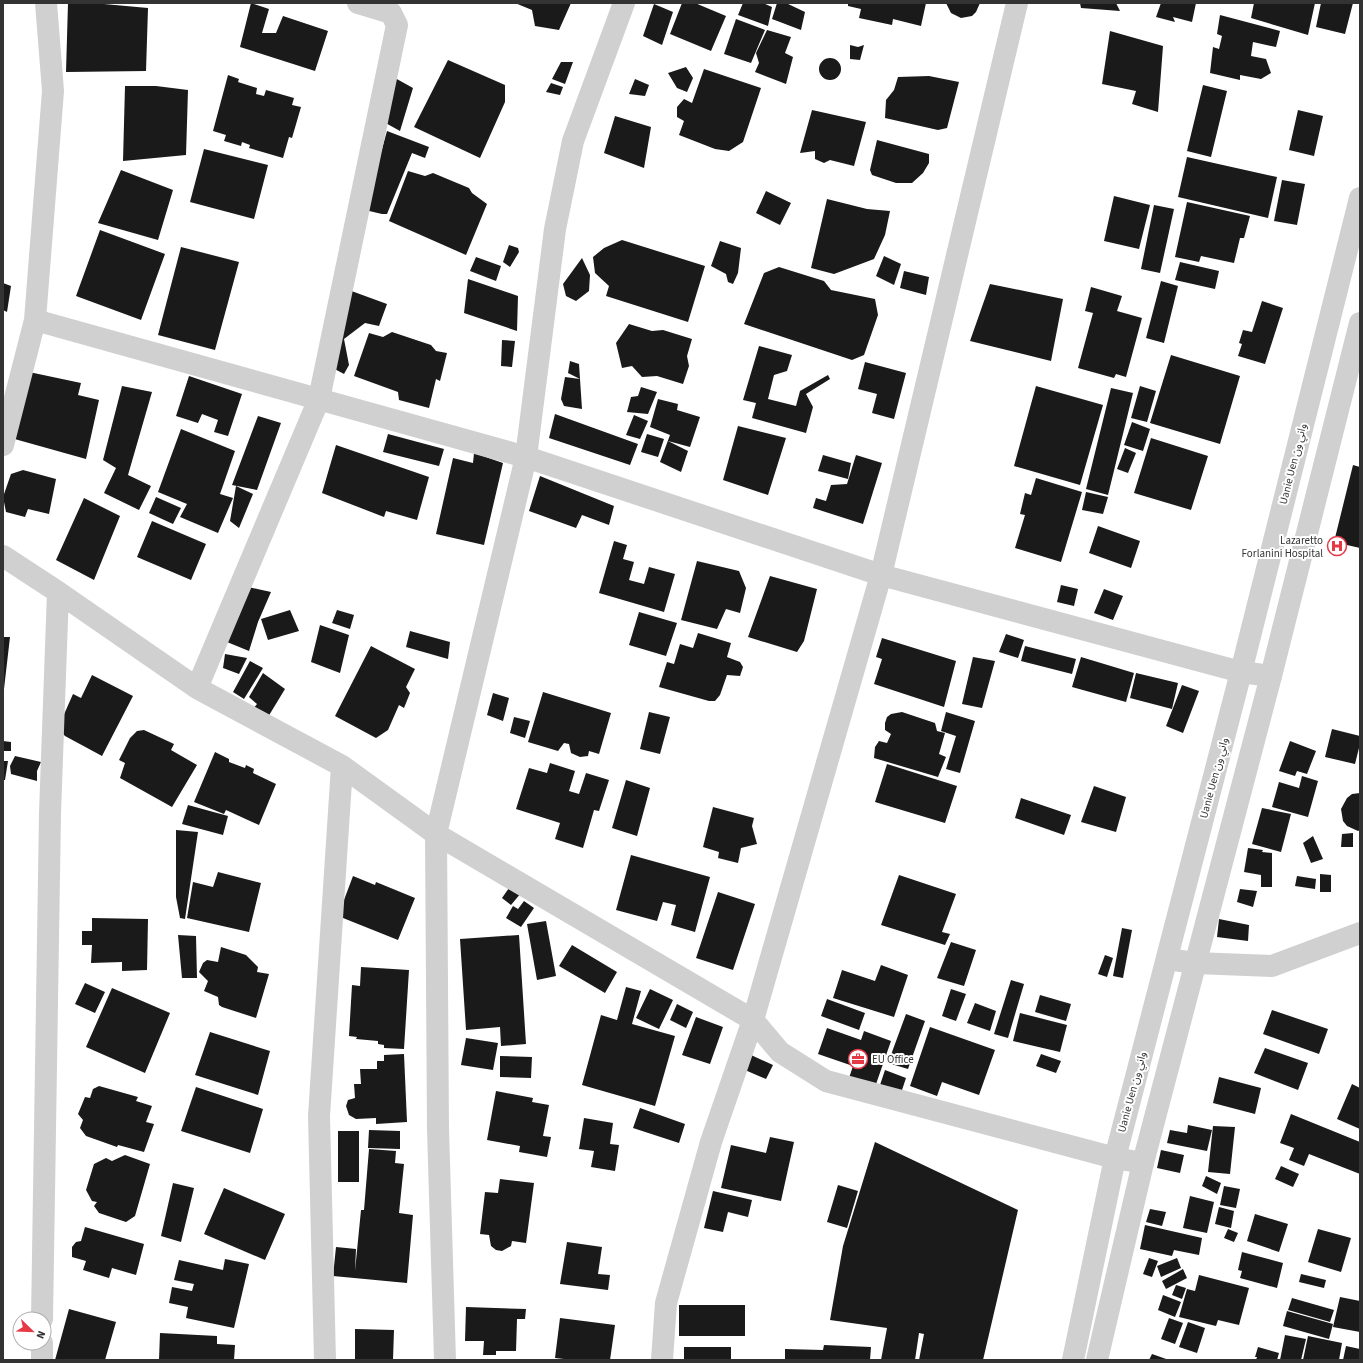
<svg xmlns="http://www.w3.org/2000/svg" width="1363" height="1363" font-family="'Source Sans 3','Noto Sans Arabic',sans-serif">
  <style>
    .building { fill: #1a1a1a }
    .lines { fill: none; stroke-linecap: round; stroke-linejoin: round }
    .minor { stroke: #d0d0d0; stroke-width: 22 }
    .tertiary { stroke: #d0d0d0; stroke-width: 22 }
    .labels { text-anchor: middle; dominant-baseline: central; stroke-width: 4; stroke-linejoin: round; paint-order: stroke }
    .street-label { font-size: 11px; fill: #333; stroke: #fff }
    .poi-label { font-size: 11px; fill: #333; stroke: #fff; text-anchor: end }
  </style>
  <rect width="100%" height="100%" fill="#fff"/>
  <path class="building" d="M68,3H93L148,8L146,71L66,72Z
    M251,3L269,9L262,33H276L283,16L328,31L315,71L240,47Z
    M515,3H571L559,30L535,26L532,10Z
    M682,3H695L726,16L711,51L670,34Z
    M743,3H763L772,7L768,26L738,15Z
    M777,3H786L805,12L801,30L772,19Z
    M848,3H926L921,26L893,19L892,25L859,18L861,9L848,6Z
    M946,3H980L976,12L972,16L961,18L951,13Z
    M1080,3H1116L1120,11L1081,8Z
    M1161,3H1196L1192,22L1173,17L1175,22L1156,17Z
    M1254,3H1315L1308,35L1251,18Z
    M1321,3H1353L1345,34L1316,27Z
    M654,4L673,12L662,45L643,36Z
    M1220,15L1280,31L1276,47L1253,42L1251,56L1266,59L1271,73L1261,79L1240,75V80L1210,73L1213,47L1219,49L1222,36L1217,34Z
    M736,19L765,30L751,63L724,54Z
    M767,30L791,37L785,53L793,57L786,84L755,72L759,63L756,53Z
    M1110,31L1163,46L1158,112L1132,104L1136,91L1102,84Z
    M850,45L858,47L864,45L860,60L850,59Z
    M819 69a11 11 0 1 1 22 0a11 11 0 1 1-22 0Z
    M448,60L505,85V102L480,158L414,127Z
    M561,62H573L565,84L552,79Z
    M686,67L693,78L687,92L677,88L668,73Z
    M704,69L761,88L743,142L729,151L715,149L679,135L684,121L677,117V107L684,99L692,103Z
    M228,75L239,79L238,82L257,88L256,94L264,96L266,90L294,98L292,105L301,107L292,138L289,137L283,158L249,148L250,145L242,142L241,146L224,141L226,135L213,131Z
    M929,76L959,82L947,128L938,130L885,118L886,100L894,90L898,77Z
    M395,78L413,88L400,131L382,121Z
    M635,79L649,85L645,96L629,94Z
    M551,83L563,87L560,95L546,92Z
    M1203,85L1227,91L1211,157L1187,151Z
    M125,86H156L188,90L186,155L123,161Z
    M812,110L866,122L854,166L830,160L824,163L815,159V151L800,153Z
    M1298,110L1323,116L1314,156L1289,150Z
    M615,116L651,127L644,168L604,153Z
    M387,131L429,147L425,158L412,153L387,214H382L365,210Z
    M877,140L929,154V163L923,173L912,183H896L872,175L870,170Z
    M204,149L268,165L254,219L190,202Z
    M1187,157L1277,177L1268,218L1178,197Z
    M121,170L173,190L158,240L98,223Z
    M408,171L425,176L433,173L469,188L472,193L487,204L466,255L389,221Z
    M1282,180L1305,184L1297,225L1274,221Z
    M766,191L791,203L780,225L756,213Z
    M1114,196L1150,205L1139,249L1104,241Z
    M827,199L867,209L890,211L885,235L874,259L834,274L811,268Z
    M1187,202L1250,216L1244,238H1240L1234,263L1201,256L1199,262L1175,257Z
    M1154,205L1174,209L1160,273L1141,269Z
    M100,230L165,254L141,320L76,296Z
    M622,240L705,266L688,322L606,296L609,286L595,273L593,257L604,248Z
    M720,241L741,248L738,273L733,284L728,282L726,274L711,266Z
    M509,245L518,248L519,252L510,267L503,262Z
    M181,247L239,262L215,350L158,335Z
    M884,256L901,264L894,285L876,276Z
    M476,257L501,266L496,281L470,271Z
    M582,258L590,275L589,291L576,301L566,296L563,284Z
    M1180,262L1219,271L1215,289L1175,280Z
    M779,267L824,281L831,290L875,299L878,315L864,355L852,360L744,324L764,273Z
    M904,271L929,277L926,295L900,288Z
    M468,279L518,296L517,331L464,313Z
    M1161,281L1178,286L1164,343L1146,338Z
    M3,283L11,286L7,312L3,310Z
    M990,284L1063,299L1051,361L970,341Z
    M1091,287L1122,296L1117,311L1142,318L1126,377L1116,374L1114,378L1078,368L1093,313L1085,311Z
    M346,289L387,304L379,326L365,323L344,339L349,365L344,374L329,366Z
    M1262,301L1283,308L1265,364L1238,356L1242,344L1239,343L1243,330L1252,332Z
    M629,324L652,331L663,330L692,339L687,356L689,366L683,384L657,376L642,377L632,366L622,368L616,343Z
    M392,332L431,345L436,351L447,353L440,381L436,379L429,408L399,400L398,392L354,376L369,333L383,337Z
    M502,340L515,341L512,367L501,366Z
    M759,346L792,355L787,371L774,375L768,399L796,406L800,391L828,375L830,379L806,394L813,407L806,433L752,418L756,403L743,400Z
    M1171,355L1240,376L1220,444L1150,423Z
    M570,361L579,364L582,409L564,406L561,399L565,377L580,379L568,373Z
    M865,362L906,373L894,419L872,413L877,394L858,389Z
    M29,372L81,383L78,395L99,400L86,459L11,438Z
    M189,376L242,394L228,436L214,432L218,420L202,414L198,423L176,416Z
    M122,386L152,392L128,475L151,486L139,510L104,493L116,468L103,460Z
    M1036,386L1103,405L1080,485L1014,466Z
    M1140,386L1156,391L1147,422L1131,418Z
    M641,387L657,392L648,414L627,412L631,397L638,396Z
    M1111,388L1133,393L1108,495L1086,489Z
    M658,399L678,404L677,410L700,417L690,447L668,441L688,451L681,472L660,462L670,435L650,427Z
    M555,414L638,444L630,465L549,438Z
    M634,415L648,421L640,439L626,435Z
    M258,416L281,423L257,490L232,485Z
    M1132,422L1150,429L1143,451L1124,445Z
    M738,426L786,438L768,495L723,480Z
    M181,429L235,451L220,494L233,498L218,533L180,517L187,504L158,492Z
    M388,434L444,449L439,466L383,452Z
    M647,434L664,439L658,457L641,452Z
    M1151,438L1208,456L1191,510L1134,493Z
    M336,445L429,477L417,520L386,511L384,517L322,493Z
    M1125,448L1136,453L1128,473L1117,469Z
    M474,453L503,463L484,545L436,534L453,458L473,463Z
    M823,455L851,463L848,479L818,471Z
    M856,455L882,463L863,524L813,508L816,498L826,501L831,485L847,484Z
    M1353,465L1360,467V548L1334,542Z
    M23,470L56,479L49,514L28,509L25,517L6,512L3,497L11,474Z
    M540,476L614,506L609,525L582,515L576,528L529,511Z
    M1036,478L1082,492L1061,562L1015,548L1025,515L1020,514L1025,493L1031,495Z
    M236,486L253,494L239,528L230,521Z
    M1086,492L1108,497L1103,514L1082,510Z
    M156,497L181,508L173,524L149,513Z
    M84,498L120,516L94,580L56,560Z
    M152,521L206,544L191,580L137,557Z
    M1098,526L1140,541L1131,568L1089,553Z
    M614,541L627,545L623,559L634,562L629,580L644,584L649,567L675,574L664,612L599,593Z
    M697,561L739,571L746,588L740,613L726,609L717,629L681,620Z
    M770,576L817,589L804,641L797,652L748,637Z
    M1061,585L1078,589L1074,606L1057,602Z
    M248,587L271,592L258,622L249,651L227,642Z
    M1104,589L1123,596L1113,620L1094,613Z
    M290,610L299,631L268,640L261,619Z
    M337,610L354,615L350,629L332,623Z
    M639,612L677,623L666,656L629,645Z
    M320,625L349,635L340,673L311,662Z
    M410,631L450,642L448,659L406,647Z
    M698,633L731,643L727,657L740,662L743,667L740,676L727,675L720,695L715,701H709L659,687L667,662L674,664L680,644L693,648Z
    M1006,634L1024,640L1018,658L999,652Z
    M3,637H10L4,689H3Z
    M882,638L956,661L944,707L874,684L882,659L876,657Z
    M371,646L415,669L406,687L410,693L404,708L399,705L388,730L376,738L335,716Z
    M1025,646L1076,659L1072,674L1021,661Z
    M225,654L247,658L239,674L223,668Z
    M973,657L995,661L982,708L962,704Z
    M1081,657L1134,673L1126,702L1072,687Z
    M250,661L263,668L244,699L233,692Z
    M263,673L285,689L268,717L253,709L257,704L249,697Z
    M1136,673L1178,683L1172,709L1130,698Z
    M92,675L133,696L102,756L65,736L58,728L73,694L81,698Z
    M1182,685L1199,691L1183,733L1166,726Z
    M543,692L611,713L599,754L589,751L588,756L580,757L571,753L569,744L564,743L558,751L528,742Z
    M493,693L509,698L503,721L487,715Z
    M649,712L670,717L660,754L640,749Z
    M902,712L935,723L937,731L945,733L939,754L946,757L938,777L874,758L875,747L879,741L887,743L891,734L885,730V723L887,717L891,714Z
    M946,712L975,721L960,773L946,769L956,736L941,731Z
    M514,717L530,721L525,738L510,733Z
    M1332,729L1360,736V744L1355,764L1325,757Z
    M144,730L174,744L171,750L197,765L172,807L120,778L125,763L119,760L130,738L137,731Z
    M3,741L11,742V751H3Z
    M1290,741L1316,751L1307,774L1297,771L1295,776L1279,771Z
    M215,752L229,759V762L245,768L246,765L254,769L253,773L276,784L259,825L226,810L224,814L194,802Z
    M15,756L41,762L37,771V781L11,774L10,766Z
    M3,761H8L5,780H3Z
    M550,763L575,771L569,791L579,794L586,773L609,780L599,811L594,810L583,848L555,839L560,823L516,809L529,768L547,773Z
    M887,764L957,786L945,823L875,802Z
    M1302,776L1318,781L1308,817L1272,807L1279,782L1299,788Z
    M626,780L650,788L637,836L612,828Z
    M1094,786L1126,797L1116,832L1081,822Z
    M1360,793V830L1358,831L1347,826L1343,821L1341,809L1347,798L1352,794Z
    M1021,798L1071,815L1064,835L1015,818Z
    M188,805L228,816L223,835L182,824Z
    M713,807L754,818L752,826L757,844L741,848L738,863L718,858L719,852L703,847Z
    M1262,808L1291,814L1281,852L1252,844Z
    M176,830L198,832L185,919L180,918L176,897Z
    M1353,833V847H1341L1342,834Z
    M1313,836L1323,859L1311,863L1303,843Z
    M1248,848L1263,850L1262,852L1272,853V887H1261V875L1244,872Z
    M631,855L710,877L695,932L671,925L676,905L663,902L657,921L616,910Z
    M218,872L261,883L249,932L187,918L193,882L213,887Z
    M1320,874L1331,875V892H1320Z
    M899,875L956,894L942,932L950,934L945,945L881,925Z
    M353,876L375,885L376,882L415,898L398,940L338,916Z
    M1297,876L1316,879L1315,889L1295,886Z
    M511,885L521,893L511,905L502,898Z
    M1240,889L1257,891L1253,907L1237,902Z
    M718,892L755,904L733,970L696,958Z
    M524,901L534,908L521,927L506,918L513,906L518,909Z
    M92,918L148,919L147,970L122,971V962L91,963L92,945H82V931H92Z
    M1219,919L1249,925L1248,941L1217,937Z
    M546,921L556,976L537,980L527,924Z
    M1122,928L1132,930L1123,978L1113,976Z
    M178,935L196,936L197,978H182Z
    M519,935L526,1044L501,1046L500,1027L466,1030L460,939Z
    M951,942L976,950L964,986L937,978Z
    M572,945L617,972L605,993L559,966Z
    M221,947L246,955L258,967L257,972L269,974L256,1018L222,1007L219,1005L218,997L204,991L208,981L199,972L203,963L207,960L218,962Z
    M1105,955L1113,958L1107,977L1098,974Z
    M881,965L908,975L894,1017L833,998L842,970L875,981Z
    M361,967L409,970L404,1049L384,1048V1045L378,1044V1041L356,1039L357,1037L349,1036L352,985L360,986Z
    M1011,980L1024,984L1008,1038L994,1034Z
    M85,983L105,992L95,1013L75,1004Z
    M626,987L641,991L632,1024L675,1036L655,1106L582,1085L601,1015L617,1020Z
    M112,988L170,1013L145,1073L86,1047Z
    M650,989L673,1000L659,1029L636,1018Z
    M951,989L966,994L956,1021L942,1016Z
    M1040,995L1071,1004L1066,1021L1035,1012Z
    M827,999L865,1013L859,1030L821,1016Z
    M975,1003L996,1011L990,1031L967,1023Z
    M677,1004L693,1012L686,1028L670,1020Z
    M1272,1010L1328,1029L1319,1054L1263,1034Z
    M1020,1013L1067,1025L1060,1052L1013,1041Z
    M906,1014L925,1021L908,1069L888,1063Z
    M696,1017L723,1027L710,1064L682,1055Z
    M930,1027L995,1050L979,1095L942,1082L937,1096L910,1086Z
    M827,1028L861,1040L864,1031L891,1041L875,1087L849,1078L853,1066L818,1054Z
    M210,1032L270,1051L258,1095L195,1075Z
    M466,1038L498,1043L493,1070L461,1065Z
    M1265,1048L1308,1063L1298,1090L1254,1073Z
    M404,1054L407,1122L376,1124V1118L356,1119L349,1115L346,1106L348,1100L355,1098L354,1084H361L360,1069H377V1061H384V1055Z
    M1041,1054L1061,1061L1056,1073L1036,1066Z
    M751,1055L773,1065L766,1079L745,1070Z
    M500,1056L532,1057L531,1078L500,1077Z
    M885,1070L906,1078L900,1096L879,1088Z
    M1219,1077L1261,1088L1255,1114L1213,1103Z
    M1352,1084L1360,1088V1129L1337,1119Z
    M99,1086L138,1097L136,1101L152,1106L146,1122L154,1124L144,1152L118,1145L117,1147L86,1136L80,1128L83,1120L78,1114L85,1097L90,1098L93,1089Z
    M196,1087L263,1109L250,1153L181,1131Z
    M496,1091L533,1098L532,1102L549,1105L543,1136L551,1137L547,1157L519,1152L520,1146L487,1140Z
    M640,1108L685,1124L679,1143L633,1128Z
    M1291,1114L1360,1142V1174L1309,1154L1304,1166L1289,1160L1294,1148L1280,1143Z
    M584,1118L613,1123L610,1144L619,1145L615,1171L591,1167L594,1151L579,1149Z
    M1188,1125L1212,1130L1207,1151L1167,1143L1170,1130L1187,1133Z
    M1213,1126L1235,1127L1230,1174L1208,1172Z
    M369,1130L400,1131V1149L368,1148Z
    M338,1131H359V1182H338Z
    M770,1137L794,1142L781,1201L721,1188L731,1145L766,1153Z
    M875,1142L1018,1210L983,1360H919L924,1334L919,1333L915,1360H881L887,1328L830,1320L843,1246Z
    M369,1149L396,1151L395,1163L404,1164L399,1213L413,1215L407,1283L333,1276L336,1247L356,1249L355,1271L361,1210H364Z
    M1161,1150L1184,1155L1180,1173L1157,1168Z
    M125,1155L150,1164L135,1216L126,1222L99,1213L94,1206L97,1202L92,1201L86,1190L94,1164L106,1158L112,1161Z
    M1281,1166L1299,1174L1293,1187L1275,1179Z
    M1206,1176L1221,1183L1217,1194L1202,1186Z
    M500,1179L534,1183L526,1243L512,1241L511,1246L502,1251L496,1250L491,1246L489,1235L480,1234L485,1192L498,1193Z
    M173,1183L194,1188L181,1242L161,1236Z
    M838,1185L858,1191L847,1228L827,1222Z
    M1224,1186L1240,1189L1236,1208L1220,1205Z
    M224,1188L285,1214L265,1260L204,1234Z
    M713,1191L752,1200L748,1217L728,1212L723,1232L704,1228Z
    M1190,1196L1214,1202L1207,1233L1183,1228Z
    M1219,1207L1234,1211L1231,1228L1215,1224Z
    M1150,1209L1166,1212L1162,1226L1146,1222Z
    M1255,1214L1288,1224L1279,1252L1247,1241Z
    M1145,1225L1202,1238L1199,1255L1174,1250L1172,1256L1140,1249Z
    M85,1227L144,1244L136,1275L112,1268L109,1278L83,1270L86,1261L72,1257V1247L76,1242L81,1241Z
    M1228,1229L1238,1233L1234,1242L1224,1238Z
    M1318,1229L1351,1238L1341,1272L1308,1262Z
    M567,1242L602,1247L598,1274L610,1275L608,1290L560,1284Z
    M1242,1252L1283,1263L1277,1288L1240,1278L1242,1271L1238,1270Z
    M1149,1258L1158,1261L1152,1277L1143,1274Z
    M1177,1258L1181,1268L1161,1277L1157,1266Z
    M225,1259L249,1264L234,1328L186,1318L188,1307L169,1303L172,1287L192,1291L194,1284L174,1280L179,1260L223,1270Z
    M1183,1269L1187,1278L1166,1289L1162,1281Z
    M1301,1274L1326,1280L1324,1288L1299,1282Z
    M1199,1275L1249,1288L1239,1325L1218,1320L1216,1326L1179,1317L1187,1289L1195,1291Z
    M1176,1285L1186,1288L1182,1299L1172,1295Z
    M1163,1295L1181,1302L1175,1317L1158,1310Z
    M1340,1297L1360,1301V1332L1333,1327Z
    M1292,1298L1334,1310L1330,1322L1288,1310Z
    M679,1305H745V1336H679Z
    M466,1307L526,1309L525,1319H517L516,1351H496V1355H483L484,1341H465Z
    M69,1309L116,1322L105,1360H55Z
    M1287,1311L1333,1324L1329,1339L1283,1326Z
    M560,1318L615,1325L610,1360H573L555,1358Z
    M1169,1318L1183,1323L1175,1344L1161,1339Z
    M1188,1322L1205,1328L1197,1353L1179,1347Z
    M355,1329L394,1330L393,1360H355Z
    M160,1333L217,1336V1344L235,1345L234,1360H159Z
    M1285,1335L1306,1339L1301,1360H1280Z
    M1308,1336L1342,1343L1339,1360H1303Z
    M824,1345L871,1347L870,1360H785V1349L823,1350Z
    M1346,1346L1360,1349V1360H1343Z
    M684,1347H731V1360H684Z
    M1258,1347L1279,1353L1277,1360H1256L1257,1357H1255Z
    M1152,1354L1169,1360H1149Z"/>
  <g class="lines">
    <path class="minor" d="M35,320L53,91L46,3
      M3,445L35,320L526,457L881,575L1241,672L1271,676
      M3,556L58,592L197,688L342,766L436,834L753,1020L780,1052L826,1081L1115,1158L1143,1163
      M197,688L319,399L397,25L391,13L358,3
      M1167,959L1195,963L1272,966L1360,933
      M42,1319L50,813L58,592
      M42,1360V1343
      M325,1360L319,1116L342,766
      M445,1360L438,1129L436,834L526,457L555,229L573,141L624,3
      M662,1360L666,1303L711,1142L753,1020L881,575L1017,3"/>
    <path class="tertiary" d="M1073,1360L1115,1158L1241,672L1360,198
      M1097,1360L1143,1163L1271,676L1360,323"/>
  </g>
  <defs>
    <symbol id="hospital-ring" viewBox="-11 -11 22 22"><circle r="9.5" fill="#fff" stroke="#e63946" stroke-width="1.5"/><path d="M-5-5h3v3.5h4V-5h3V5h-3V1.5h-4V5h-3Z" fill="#e63946"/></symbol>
    <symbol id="office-ring" viewBox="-11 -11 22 22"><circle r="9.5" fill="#fff" stroke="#e63946" stroke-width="1.5"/><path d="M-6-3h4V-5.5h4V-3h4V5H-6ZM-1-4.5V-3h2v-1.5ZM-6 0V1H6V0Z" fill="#e63946"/></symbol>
  </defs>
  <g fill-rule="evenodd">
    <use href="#hospital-ring" x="1326" y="535" width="22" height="22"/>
    <use href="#office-ring" x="847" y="1048" width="22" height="22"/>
  </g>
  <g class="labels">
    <g class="street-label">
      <text transform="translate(1293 464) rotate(-76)">Uanie Uen واني ون</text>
      <text transform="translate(1214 778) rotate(-75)">Uanie Uen واني ون</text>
      <text transform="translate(1132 1092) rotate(-75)">Uanie Uen واني ون</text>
    </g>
    <g class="poi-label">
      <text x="1323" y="540">Lazaretto<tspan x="1323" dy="13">Forlanini Hospital</tspan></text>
      <text x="872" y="1059" text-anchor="start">EU Office</text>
    </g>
  </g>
  <rect width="1363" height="1363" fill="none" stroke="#333333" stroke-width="8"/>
  <g transform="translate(32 1331) rotate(113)"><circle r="19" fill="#ffffff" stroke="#adadad"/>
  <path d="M0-3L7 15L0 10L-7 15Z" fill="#e63946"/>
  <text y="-6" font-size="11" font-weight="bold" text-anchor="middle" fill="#333333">N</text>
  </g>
</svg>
